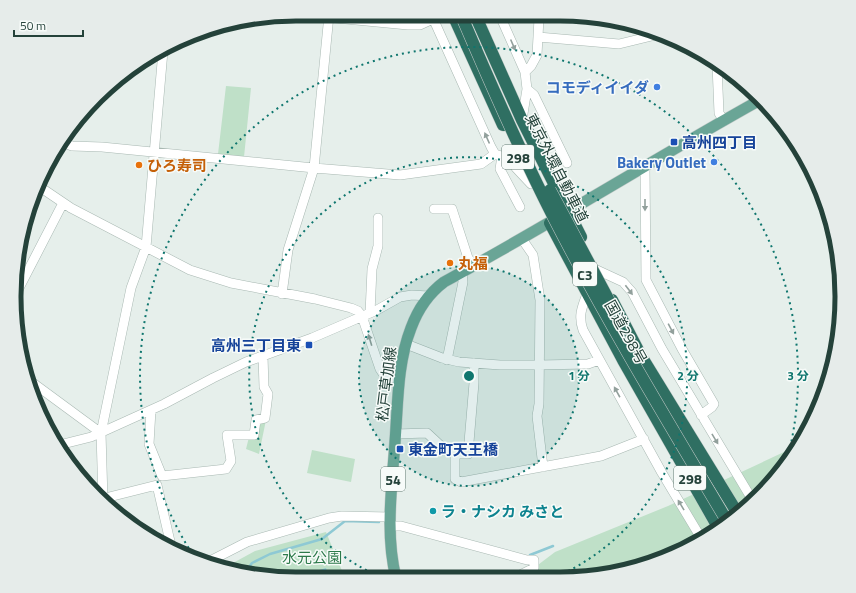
<svg xmlns="http://www.w3.org/2000/svg" width="856" height="593" font-family="'Titillium Web','Noto Sans JP',sans-serif">
  <style>
    .green { fill: #bfe0c8 }
    .water { fill: #8ec9d4 }
    .lines { fill: none; stroke-linecap: round; stroke-linejoin: round }
    .stream { stroke: #8ec9d4; stroke-width: 2.5 }
    .minor-casing { stroke: #a8b8b2; stroke-width: 10 }
    .major-casing { stroke: #c2cac8; stroke-width: 12 }
    .highway-casing { stroke: #c2cac8; stroke-width: 13 }
    .minor { stroke: #fff; stroke-width: 9 }
    .major { stroke: #6aa596; stroke-width: 11 }
    .highway { stroke: #2f6f62; stroke-width: 12 }
    .highway-bridge-casing { stroke: #c2cac8; stroke-width: 13; stroke-linecap: butt }
    .highway-bridge { stroke: #2f6f62; stroke-width: 12 }
    .oneway { fill: #92a09c }
    .ring { fill: none; stroke: #0f766e; stroke-width: 2; stroke-dasharray: 2 4 }
    .shop-dot { fill: #3f7fe0; stroke: #f7fbf9; stroke-width: 1.5 }
    .transit-dot { fill: #1a4fb4; stroke: #f7fbf9; stroke-width: 1.5 }
    .food-dot { fill: #e8710a; stroke: #f7fbf9; stroke-width: 1.5 }
    .culture-dot { fill: #0f9aa8; stroke: #f7fbf9; stroke-width: 1.5 }
    .labels { text-anchor: middle; dominant-baseline: central; stroke-width: 3; stroke-linejoin: round; paint-order: stroke }
    .shield { fill: #f7fbf9; stroke: #637a73; stroke-width: 1 }
    .shield-label { font-size: 14px; font-weight: bold; fill: #24423a }
    .shop-label { font-size: 15px; font-weight: bold; fill: #366cbe; stroke: #f7fbf9; text-anchor: end }
    .transit-label { font-size: 15px; font-weight: bold; fill: #164399; stroke: #f7fbf9; text-anchor: start }
    .food-label { font-size: 15px; font-weight: bold; fill: #c56008; stroke: #f7fbf9; text-anchor: start }
    .street-label { font-size: 15px; fill: #24423a; stroke: #f7fbf9 }
    .culture-label { font-size: 15px; font-weight: bold; fill: #0d838f; stroke: #f7fbf9; text-anchor: start }
    .park-label { font-size: 15px; fill: #2d7a4b; stroke: #f7fbf9 }
    .rim { fill: none; stroke: #24423a; stroke-width: 5 }
    .centre { fill: #0f766e; stroke: #f7fbf9; stroke-width: 2 }
    .ring-label { font-size: 12px; text-anchor: middle; font-weight: bold; fill: #0f766e; stroke: #f7fbf9; stroke-width: 3; stroke-linejoin: round; paint-order: stroke }
  </style>
  <rect width="100%" height="100%" fill="#e6efeb"/>
  <path class="green" d="M226,86L251,88L244,157L218,154Z
    M266,420L259,454L246,449L249,437L257,422Z
    M799,445L784,468L746,509L684,550L597,577H522L555,552L668,506L750,468Z
    M312,450L355,459L351,482L307,473Z
    M326,532L345,578H278L222,569L255,551Z"/>
  <path class="water" d="M326,568L329,578H297L296,577Z"/>
  <g class="lines">
    <path class="stream" d="M530,555L553,546
      M245,573L252,563L270,554L322,539L345,521L379,522"/>
    <defs>
      <path id="minor" d="M294,14L408,25H420L433,19
        M432,16L491,147L495,154L510,159L516,168L531,184
        M501,18L525,72L527,89L522,120
        M538,37L619,44L656,35
        M717,65L719,113L724,121
        M525,72L531,66L537,55L539,18
        M527,89L534,95L567,163
        M64,143L72,146L102,147L314,168L400,175L481,164L495,154
        M502,156L500,169L520,207
        M645,166L646,280L682,349L714,404L712,407L701,415
        M37,185L71,208L190,270L231,283L315,299L351,308L358,311L362,316L366,328L380,369L384,375L399,380
        M434,209H452L468,258L474,266
        M522,239L533,255L540,300L539,404L537,416L543,467
        M597,270L623,282L632,292L662,349L753,501
        M17,292L63,203
        M282,294L288,250L314,168L329,15
        M587,294C582,307 578,316 583,330L662,473L701,538
        M370,313L372,269L378,246V218
        M406,344L442,358L459,362L500,365H539L588,364L599,360
        M447,360L463,282L462,273
        M474,363V383L468,454H455V479L461,482L601,456L644,439
        M29,380L101,433
        M151,410L149,444L162,476L226,469L231,461L227,435H254L256,420L265,418L268,394L264,387L263,356
        M396,434L427,433L441,446L456,454
        M59,445L91,437L164,404L213,378L246,362L312,338L377,310L400,297L412,295L428,296
        M101,499L157,485L172,550
        M103,500L101,433L131,288L146,247L163,51
        M390,526H401L527,560H534V568L516,577
        M206,563L247,542L329,518L342,516L390,517"/>
      <path id="major" d="M396,578C385,534 392,486 395,442C398,404 397,364 411,328C418,309 428,294 444,282C551,224 654,159 760,100"/>
      <path id="highway" d="M454,17L503,125
        M476,17L522,120L581,237
        M550,223L623,360L718,527
        M612,300L641,356L738,514"/>
    </defs>
    <use href="#minor" class="minor-casing"/>
    <use href="#major" class="major-casing"/>
    <use href="#highway" class="highway-casing"/>
    <use href="#minor" class="minor"/>
    <use href="#major" class="major"/>
    <use href="#highway" class="highway"/>
    <defs>
      <path id="highway-bridge" d="M462,17C491,85 521,154 555,220C608,323 668,422 727,521
        M550,190L614,310"/>
    </defs>
    <use href="#highway-bridge" class="highway-bridge-casing"/>
    <use href="#highway-bridge" class="highway-bridge"/>
  </g>
  <defs><path id="oneway-solid" d="M-6-.8H1V-3.2L6.5 0L1 3.2V.8H-6Z"/></defs>
  <g class="oneway">
    <use href="#oneway-solid" transform="translate(513 45) rotate(67)"/>
    <use href="#oneway-solid" transform="translate(487 138) rotate(-114)"/>
    <use href="#oneway-solid" transform="translate(645 205) rotate(90)"/>
    <use href="#oneway-solid" transform="translate(629 290) rotate(53)"/>
    <use href="#oneway-solid" transform="translate(671 329) rotate(62)"/>
    <use href="#oneway-solid" transform="translate(370 340) rotate(-107)"/>
    <use href="#oneway-solid" transform="translate(617 392) rotate(-119)"/>
    <use href="#oneway-solid" transform="translate(715 439) rotate(59)"/>
    <use href="#oneway-solid" transform="translate(681 505) rotate(-121)"/>
  </g>
  <circle cx="469" cy="376" r="110" fill="#0f766e" fill-opacity=".12"/>
  <g class="ring">
    <circle cx="469" cy="376" r="110"/>
    <path d="M383 578A219 219 0 1 1 558 576"/>
    <path d="M195 558A329 329 0 1 1 786 464"/>
  </g>
  <g class="shop-dot">
    <circle cx="657" cy="87" r="4"/>
    <circle cx="714" cy="162" r="4"/>
  </g>
  <g class="transit-dot">
    <rect x="670" y="138" width="8" height="8" rx="2"/>
    <rect x="305" y="341" width="8" height="8" rx="2"/>
    <rect x="396" y="445" width="8" height="8" rx="2"/>
  </g>
  <g class="food-dot">
    <circle cx="139" cy="165" r="4"/>
    <circle cx="450" cy="263" r="4"/>
  </g>
  <circle class="culture-dot" cx="433" cy="511" r="4"/>
  <g class="labels">
    <g class="shield">
      <rect x="502" y="145" width="32" height="24" rx="3"/>
      <rect x="573" y="262" width="24" height="24" rx="3"/>
      <rect x="674" y="466" width="32" height="24" rx="3"/>
      <rect x="381" y="467" width="24" height="24" rx="3"/>
    </g>
    <g class="shield-label">
      <text x="518" y="157">298</text>
      <text x="585" y="274">C3</text>
      <text x="690" y="478">298</text>
      <text x="393" y="479">54</text>
    </g>
    <g class="shop-label">
      <text x="649" y="87">コモディイイダ</text>
      <text x="706" y="162">Bakery Outlet</text>
    </g>
    <g class="transit-label">
      <text x="682" y="142">高州四丁目</text>
      <text x="301" y="345" text-anchor="end">高州三丁目東</text>
      <text x="408" y="449">東金町天王橋</text>
    </g>
    <g class="food-label">
      <text x="147" y="165">ひろ寿司</text>
      <text x="458" y="263">丸福</text>
    </g>
    <g class="street-label">
      <text transform="translate(557 168) rotate(63)">東京外環自動車道</text>
      <text transform="translate(626 332) rotate(61)">国道298号</text>
      <text transform="translate(386 384) rotate(-83)">松戸草加線</text>
    </g>
    <g class="culture-label">
      <text x="441" y="511">ラ・ナシカ みさと</text>
    </g>
    <g class="park-label">
      <text x="312" y="557">水元公園</text>
    </g>
  </g>
  <path d="M0 0H856V593H0ZM296 21H560A275 275 0 0 1 835 296V297A275 275 0 0 1 560 572H296A275 275 0 0 1 21 297V296A275 275 0 0 1 296 21Z" fill="#e6ecea" fill-rule="evenodd"/>
  <path class="rim" d="M296 21H560A275 275 0 0 1 835 296V297A275 275 0 0 1 560 572H296A275 275 0 0 1 21 297V296A275 275 0 0 1 296 21Z"/>
  <circle cx="469" cy="376" r="6" class="centre"/>
  <g class="ring-label">
    <text x="579" y="380">1 分</text>
    <text x="688" y="380">2 分</text>
    <text x="798" y="380">3 分</text>
  </g>
  <path d="M14 30v6h69v-6" fill="none" stroke="#24423a" stroke-width="2"/>
  <text x="20" y="30" font-size="12" fill="#24423a" stroke="#f7fbf9" stroke-width="3" paint-order="stroke">50 m</text>
</svg>
